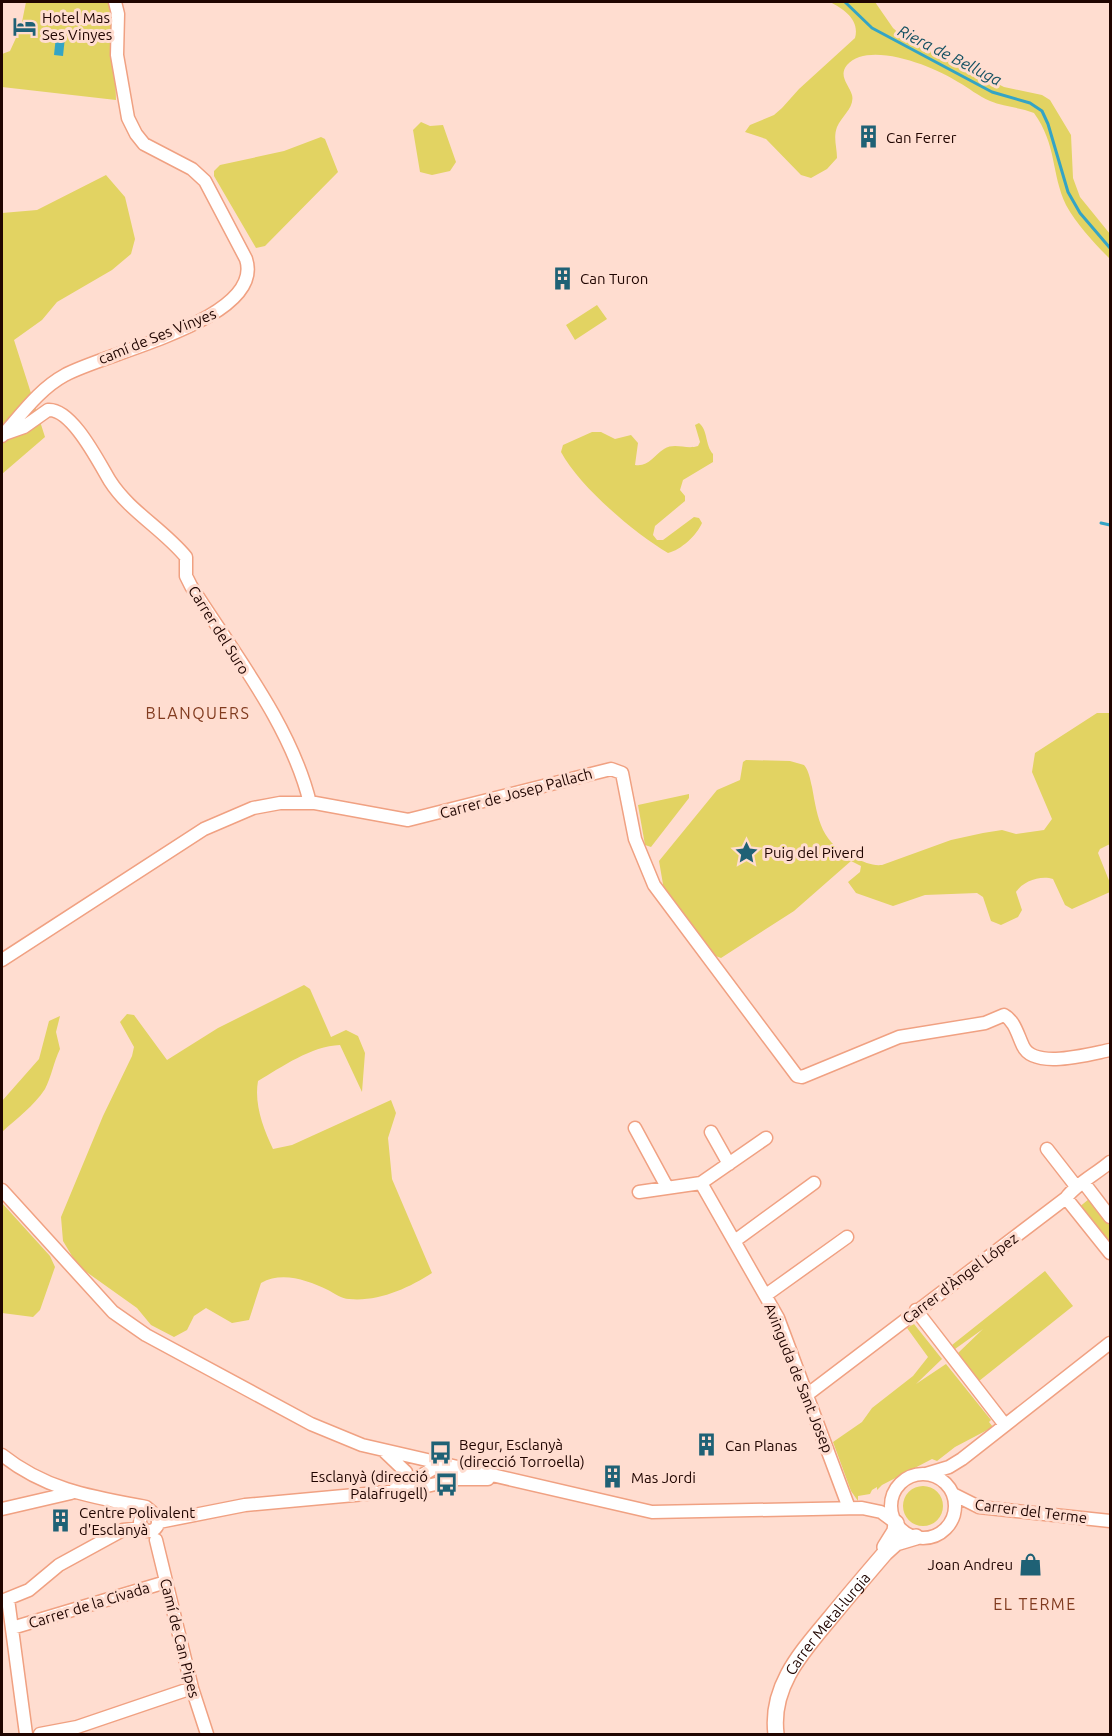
<svg xmlns="http://www.w3.org/2000/svg" width="1112" height="1736" font-family="Ubuntu,sans-serif">
  <style>
    .green { fill: #e2d362 }
    .water { fill: #34a4c5 }
    .lines { fill: none; stroke-linecap: round; stroke-linejoin: round }
    .stream { stroke: #34a4c5; stroke-width: 3 }
    .minor-casing { stroke: #f0a182; stroke-width: 15 }
    .major-casing { stroke: #f0a182; stroke-width: 18 }
    .minor { stroke: #fff; stroke-width: 12 }
    .major { stroke: #fff; stroke-width: 15 }
    .labels { text-anchor: middle; dominant-baseline: central; stroke-width: 6; stroke-linejoin: round; paint-order: stroke }
    .poi-label { font-size: 15px; fill: #200500; stroke: #ffddd0; text-anchor: start }
    .street-label { font-size: 15px; fill: #200500; stroke: #ffddd0 }
    .water-label { font-size: 16px; font-style: italic; fill: #145162; stroke: #ffddd0 }
    .neighbourhood-label { font-size: 16px; letter-spacing: 1.5px; fill: #813b1f; stroke: #ffddd0 }
  </style>
  <rect width="100%" height="100%" fill="#ffddd0"/>
  <path class="green" d="M26,2H110L113,5L116,100L2,87V54L10,51L21,27Z
    M830,2H875L893,28L903,37L1004,87L1042,95L1050,100L1071,135L1073,178L1080,197L1110,234V259C1094,243 1077,225 1066,205C1051,173 1057,145 1034,113C1019,107 1004,107 990,101C978,96 969,88 958,82C935,67 869,40 847,65C838,76 849,85 852,95C855,107 842,116 837,127C833,138 837,147 837,158L827,169L811,178L801,175L766,139L745,132L750,125L774,115L782,108L799,89L855,38C860,20 844,9 830,2Z
    M421,122L430,126L443,125L456,162L450,171L432,175L420,172L413,130Z
    M321,137L325,139L338,172L265,246L256,248L214,176V171L220,165L284,151Z
    M106,175L125,197L135,239L131,254L112,270L57,302L42,320L14,340L45,437L2,474V213L37,210Z
    M597,305L607,319L575,340L566,325Z
    M699,423C708,430 705,445 713,454V462L683,480L680,490L685,496V501L655,526L653,535L657,540H663L694,517L699,518L702,523C697,535 681,550 668,553C634,533 579,486 561,452L563,445L592,432H601L615,439L631,435L638,443L635,465C649,467 653,456 664,449C675,442 686,450 698,446L700,442L695,425Z
    M1097,713H1110V844L1100,849L1098,853L1110,883V892L1072,909L1065,905L1053,879C1041,875 1023,881 1016,892L1022,910L1018,917L1001,925L991,921L983,897L977,893L925,895L893,906L856,893L848,882L860,872L861,866L851,861L794,911L721,958L713,955L664,890L659,861L717,790L740,780L743,762L746,760L790,761L804,765C809,771 810,779 812,787C818,820 821,844 855,858C864,862 872,866 882,865L951,840L983,833L1002,830L1016,834L1044,830L1052,819L1032,772L1035,753Z
    M689,794V798L651,847L645,845L638,805Z
    M304,985L310,989L331,1037L346,1030L358,1036L365,1053L362,1092L340,1045C311,1046 282,1067 258,1081C254,1104 263,1128 273,1149L292,1145L391,1100L396,1113L388,1138L392,1179L432,1273C409,1288 378,1302 349,1299C342,1299 334,1293 328,1290C307,1280 282,1271 261,1283L249,1320L232,1323L206,1308L194,1316L187,1330L174,1337L151,1325L137,1308L78,1266L63,1241L61,1217L103,1116L132,1056L134,1047L120,1022L127,1014L134,1015L167,1060L218,1028Z
    M60,1016L56,1032L60,1049C54,1061 51,1078 45,1089C34,1106 16,1119 2,1132V1101L39,1059L49,1021Z
    M1089,1199L1110,1226V1249L1078,1208Z
    M2,1203L50,1256L55,1267L40,1310L33,1317L2,1313Z
    M1045,1271L1073,1306L979,1381L958,1353L983,1329L955,1349L952,1345Z
    M914,1324L942,1359L916,1384L946,1364L991,1420L989,1422L993,1427L955,1447L937,1461L932,1459L882,1485L877,1490V1487L872,1490L870,1494L858,1496V1501L851,1491L833,1442L862,1422L872,1408L913,1376L928,1357L907,1328Z
    M903 1506a20 20 0 1 1 40 0a20 20 0 1 1-40 0Z"/>
  <path class="water" d="M56,36L65,37L63,56L54,55Z"/>
  <g class="lines">
    <path class="stream" d="M845,2L872,28L992,92L1030,103L1042,111L1048,124L1068,192L1080,213L1110,248
      M1101,523L1110,525"/>
    <defs>
      <path id="minor" d="M4,434L24,427L48,410C72,408 99,463 110,481C129,511 163,529 186,557V576L191,586C234,654 291,725 310,803
        M2,436C21,415 39,389 65,375C103,353 266,320 246,259L205,181L192,169L144,144L136,134L128,118L117,55L118,14L115,2
        M2,960L204,829L253,808L280,803H315L408,820L611,769L622,773L635,839L654,885L797,1076L802,1077L899,1037L985,1023L1004,1015C1015,1021 1018,1036 1023,1046C1034,1070 1089,1054 1110,1050
        M635,1128L667,1187
        M711,1132L729,1164
        M1047,1149L1075,1185
        M701,1183L766,1138
        M1084,1183L1110,1217
        M2,1190L113,1312L146,1335L311,1424L362,1445L652,1512L862,1508L881,1512L896,1523
        M639,1192L701,1183L778,1318L849,1508
        M1066,1198L1110,1253
        M736,1240L814,1183
        M766,1295L847,1237
        M916,1310L1005,1425
        M808,1394L1066,1198C1076,1184 1096,1174 1110,1162
        M385,1452L406,1472L405,1479L396,1487
        M2,1455C46,1490 92,1497 146,1507L152,1512
        M926,1474L949,1467L962,1459L1110,1343
        M891 1506a32 32 0 1 1 64 0a32 32 0 1 1-64 0Z
        M404,1486L434,1468L447,1466
        M953,1494L979,1507L1110,1521
        M2,1509L71,1493
        M140 1522a9 9 0 1 1 18 0a9 9 0 1 1-18 0Z
        M159,1522L245,1505L409,1490L458,1479H488
        M156,1540L192,1688L207,1734
        M8,1599L26,1734
        M2,1601L29,1590L59,1565L123,1530L143,1528
        M12,1628L166,1582
        M40,1734L77,1727L192,1688"/>
      <g id="major">
        <path d="M885,1547L895,1531L896,1523"/>
        <path id="s1" d="M776,1734C770,1686 802,1652 831,1617C849,1595 867,1574 885,1553L896,1543L916,1537"/>
      </g>
    </defs>
    <use href="#minor" class="minor-casing"/>
    <use href="#major" class="major-casing"/>
    <use href="#minor" class="minor"/>
    <use href="#major" class="major"/>
  </g>
  <defs>
    <symbol id="hotel-bare" viewBox="-9 -9 18 18"><path d="M-6-4.5h1.5V1H6V5H4.5V3h-9V5H-6ZM-4 0a1.8 1.8 0 1 1 3.6 0ZM.5 0V-2.5h3Q6-2.5 6 0Z" fill="#1f6175" stroke="#ffddd0" stroke-width="2.5" paint-order="stroke"/></symbol>
    <symbol id="building-bare" viewBox="-9 -9 18 18"><path d="M-4-6H4V6H1V3H-1V6H-4ZM-2.5-4.3h1.7v1.8h-1.7ZM.8-4.3h1.7v1.8H.8ZM-2.5-1h1.7V.8h-1.7ZM.8-1h1.7V.8H.8Z" fill="#1f6175" stroke="#ffddd0" stroke-width="2.5" paint-order="stroke"/></symbol>
    <symbol id="sight-bare" viewBox="-9 -9 18 18"><path d="M0-6L1.8-2.2L6-1.7L2.9 1.2L3.7 5.4L0 3.3L-3.7 5.4L-2.9 1.2L-6-1.7L-1.8-2.2Z" fill="#1f6175" stroke="#ffddd0" stroke-width="2.5" paint-order="stroke"/></symbol>
    <symbol id="bus-bare" viewBox="-9 -9 18 18"><path d="M-5-6H5V4H4V6H2V4H-2V6H-4V4H-5ZM-3.5-4V0h7V-4ZM-3.5 1.2v1.5H-2V1.2ZM2 1.2v1.5H3.5V1.2Z" fill="#1f6175" stroke="#ffddd0" stroke-width="2.5" paint-order="stroke"/></symbol>
    <symbol id="shop-bare" viewBox="-9 -9 18 18"><path d="M-5-2.5h2.3a2.7 3.5 0 0 1 5.4 0H5L5.5 6h-11ZM-1.5-2.5h3a1.5 2.3 0 0 0-3 0Z" fill="#1f6175" stroke="#ffddd0" stroke-width="2.5" paint-order="stroke"/></symbol>
  </defs>
  <g fill-rule="evenodd">
    <use href="#hotel-bare" x="8" y="10" width="33" height="33"/>
    <use href="#building-bare" x="852" y="120" width="33" height="33"/>
    <use href="#building-bare" x="546" y="262" width="33" height="33"/>
    <use href="#sight-bare" x="730" y="836" width="33" height="33"/>
    <use href="#building-bare" x="690" y="1428" width="33" height="33"/>
    <use href="#bus-bare" x="424" y="1436" width="33" height="33"/>
    <use href="#building-bare" x="596" y="1460" width="33" height="33"/>
    <use href="#bus-bare" x="430" y="1468" width="33" height="33"/>
    <use href="#building-bare" x="44" y="1504" width="33" height="33"/>
    <use href="#shop-bare" x="1014" y="1548" width="33" height="33"/>
  </g>
  <g class="labels">
    <g class="poi-label">
      <text x="42" y="17">Hotel Mas<tspan x="42" dy="17">Ses Vinyes</tspan></text>
      <text x="886" y="137">Can Ferrer</text>
      <text x="580" y="278">Can Turon</text>
      <text x="764" y="852">Puig del Piverd</text>
      <text x="459" y="1444">Begur, Esclanyà<tspan x="459" dy="17">(direcció Torroella)</tspan></text>
      <text x="725" y="1445">Can Planas</text>
      <text x="428" y="1476" text-anchor="end">Esclanyà (direcció<tspan x="428" dy="17">Palafrugell)</tspan></text>
      <text x="631" y="1477">Mas Jordi</text>
      <text x="79" y="1512">Centre Polivalent<tspan x="79" dy="17">d'Esclanyà</tspan></text>
      <text x="1013" y="1564" text-anchor="end">Joan Andreu</text>
    </g>
    <g class="street-label">
      <text transform="translate(157 336) rotate(-22)">camí de Ses Vinyes</text>
      <text transform="translate(219 630) rotate(58)">Carrer del Suro</text>
      <text transform="translate(516 793) rotate(-15)">Carrer de Josep Pallach</text>
      <text transform="translate(960 1278) rotate(-37)">Carrer d'Àngel López</text>
      <text transform="translate(799 1378) rotate(68)">Avinguda de Sant Josep</text>
      <text transform="translate(1031 1511) rotate(7)">Carrer del Terme</text>
      <text transform="translate(89 1605) rotate(-17)">Carrer de la Civada</text>
      <text stroke="none"><textPath href="#s1" startOffset="126">Carrer Metal·lurgia</textPath></text>
      <text transform="translate(180 1638) rotate(76)">Camí de Can Pipes</text>
    </g>
    <g class="water-label">
      <text transform="translate(950 55) rotate(27)">Riera de Belluga</text>
    </g>
    <g class="neighbourhood-label">
      <text x="198" y="713">BLANQUERS</text>
      <text x="1035" y="1604">EL TERME</text>
    </g>
  </g>
  <rect width="1112" height="1736" fill="none" stroke="#200500" stroke-width="6"/>
</svg>
